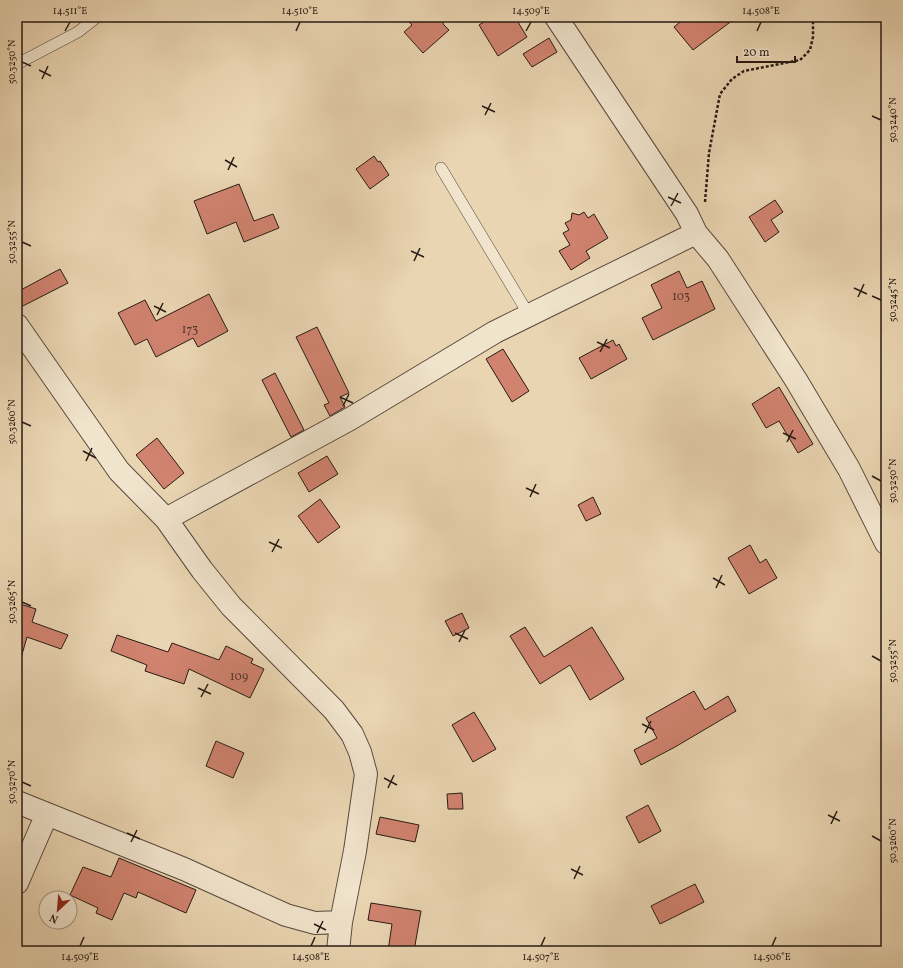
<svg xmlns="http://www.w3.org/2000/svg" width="903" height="968" font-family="Vollkorn,serif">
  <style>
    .building { fill: #d18370; stroke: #281b15 }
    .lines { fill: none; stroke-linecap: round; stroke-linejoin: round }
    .lane-casing { stroke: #584a3c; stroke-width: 12 }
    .street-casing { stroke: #584a3c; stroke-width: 24 }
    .path { stroke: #281b15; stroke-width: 2.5; stroke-dasharray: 3 2; stroke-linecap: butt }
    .lane { stroke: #f1e4cd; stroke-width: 11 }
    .street { stroke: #f1e4cd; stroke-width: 22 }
    .ticks { fill: none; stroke: #281b15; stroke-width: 1.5 }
    .labels { text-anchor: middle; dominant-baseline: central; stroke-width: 3; stroke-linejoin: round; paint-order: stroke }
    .number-label { font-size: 12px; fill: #52352c }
    .neatline { fill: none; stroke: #281b15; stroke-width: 1.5 }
    .ticks-label { font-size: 10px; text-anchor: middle; fill: #281b15 }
  </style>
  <rect width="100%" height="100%" fill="#ead5b2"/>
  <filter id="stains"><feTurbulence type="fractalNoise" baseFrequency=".005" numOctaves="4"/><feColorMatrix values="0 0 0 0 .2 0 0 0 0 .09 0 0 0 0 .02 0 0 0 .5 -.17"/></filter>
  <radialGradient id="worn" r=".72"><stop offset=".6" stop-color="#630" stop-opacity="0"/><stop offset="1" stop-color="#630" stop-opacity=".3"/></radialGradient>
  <path class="building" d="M405,17H444L443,24L449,30L423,53L404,32L412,25Z
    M492,17H515L527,37L498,56L479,25Z
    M686,17H737L693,50L674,27Z
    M549,38L557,52L532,67L523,54Z
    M374,156L378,162L380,161L389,175L370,189L356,169Z
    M239,184L254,221L273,214L279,228L244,242L236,222L207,234L194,201Z
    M775,200L783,212L771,220L779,232L765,242L749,217Z
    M584,212L588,218L594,214L608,238L586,251L590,258L571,270L559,251L570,245L563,233L569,230L565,223L571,220L572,213L579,215Z
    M60,269L68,283L17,309V292Z
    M679,271L687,288L702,281L715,309L653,340L642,318L662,308L651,285Z
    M209,294L228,331L198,347L193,338L156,357L147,339L135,345L118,313L145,300L156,321Z
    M317,327L349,393L340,397L345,407L330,416L324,405L329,403L296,337Z
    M613,340L616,346L619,344L627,359L591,379L579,358Z
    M503,349L529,391L512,402L486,359Z
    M275,373L304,430L291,437L262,380Z
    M779,387L813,444L798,453L779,421L766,428L752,404Z
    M157,438L184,473L164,489L136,455Z
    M327,456L338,474L309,492L298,473Z
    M593,497L601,514L586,521L578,505Z
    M320,499L340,527L318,543L298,516Z
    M750,545L760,563L766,559L777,578L749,594L728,558Z
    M17,603L36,609L32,622L68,635L61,649L27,637L21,658L17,657Z
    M462,613L469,628L453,636L445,621Z
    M525,627L544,657L592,627L624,679L590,700L570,665L540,684L510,636Z
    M117,635L168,652L172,643L219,660L226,646L253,659L251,663L264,669L250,698L189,669L184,684L145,671L147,665L111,651Z
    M694,691L705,710L728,696L736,711L675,747L641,765L634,750L657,738L646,718Z
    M474,712L496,749L473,762L452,725Z
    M216,741L244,753L233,778L206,766Z
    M462,793L463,809H448L447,794Z
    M648,805L661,831L639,843L626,817Z
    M380,817L419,825L415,842L376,834Z
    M119,858L196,890L186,913L138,892L136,898L124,893L112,920L96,913L98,908L70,895L83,867L111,877Z
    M695,884L704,902L660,924L651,906Z
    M371,903L421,911L414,951H388L392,924L368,920Z"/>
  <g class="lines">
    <defs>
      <path id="lane" d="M17,64L78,32L97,17
        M441,168L529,315"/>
      <path id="street" d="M556,17L687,214L696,233L718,259L796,380L849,469L886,543
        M17,325L119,471L166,519L350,419L495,332L696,233
        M17,802L184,869L286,915L315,923L341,922L355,851L366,774L360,752L352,734L334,710L231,606L202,570L166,519
        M17,883L47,814
        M338,951L341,922"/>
    </defs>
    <use href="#lane" class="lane-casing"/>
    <use href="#street" class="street-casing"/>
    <path class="path" d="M705,202L709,153L720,94L732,79L744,71L800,60L810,50L813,37V23L811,17"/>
    <use href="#lane" class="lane"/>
    <use href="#street" class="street"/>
  </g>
  <path class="ticks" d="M65,31L70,22M296,31L300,22M526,31L531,22M757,31L761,22M22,62L31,66M39,70L51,76M42,79L48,66M482,106L495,112M485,115L491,103M872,116L881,120M225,160L237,167M228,170L234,157M668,197L681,203M671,206L678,193M22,242L31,246M411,251L424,257M414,261L420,248M854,288L867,294M872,296L881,300M858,297L864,284M154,306L166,312M157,315L163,303M597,342L610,348M600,352L607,339M340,397L353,403M343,406L349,394M22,422L31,426M783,433L796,439M787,442L793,430M83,451L96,458M86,461L92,448M872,476L881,481M526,488L539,494M530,497L536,484M269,542L282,548M272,552L279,539M713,578L725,585M716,588L722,575M22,602L31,606M455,633L468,639M459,642L465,630M872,656L881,661M198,688L211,694M201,697L208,684M642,724L654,730M645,733L651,721M384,778L397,785M22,782L31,786M388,788L394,775M828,815L840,821M831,824L837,811M127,833L140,839M872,836L881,841M131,842L137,830M571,869L583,875M574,879L580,866M314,924L326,930M317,933L323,921M80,946L84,937M311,946L315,937M541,946L545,937M772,946L776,937"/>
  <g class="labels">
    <g class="number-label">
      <text x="681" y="297">103</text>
      <text x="190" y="330">173</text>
      <text x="239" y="677">109</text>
    </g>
  </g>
  <rect width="903" height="968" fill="none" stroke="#ead5b2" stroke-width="44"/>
  <g transform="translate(58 910) rotate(206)"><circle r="19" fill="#f1e4cd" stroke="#a19483"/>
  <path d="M0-3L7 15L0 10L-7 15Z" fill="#8f2418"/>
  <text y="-6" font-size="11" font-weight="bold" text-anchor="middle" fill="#281b15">N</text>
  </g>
  <path d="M737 56v6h58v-6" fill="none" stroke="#281b15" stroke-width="2"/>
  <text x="743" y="56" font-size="12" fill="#281b15" stroke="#f1e4cd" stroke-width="3" paint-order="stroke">20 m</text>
  <rect x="22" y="22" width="859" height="924" class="neatline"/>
  <g class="ticks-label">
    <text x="70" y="14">14.511°E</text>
    <text x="300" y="14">14.510°E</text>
    <text x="531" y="14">14.509°E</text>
    <text x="761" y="14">14.508°E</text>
    <text transform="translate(11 62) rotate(-90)" y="4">50.3250°N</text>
    <text transform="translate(892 120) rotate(-90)" y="4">50.3240°N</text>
    <text transform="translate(11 242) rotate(-90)" y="4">50.3255°N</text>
    <text transform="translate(892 300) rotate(-90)" y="4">50.3245°N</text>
    <text transform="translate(11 422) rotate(-90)" y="4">50.3260°N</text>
    <text transform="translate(892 481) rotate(-90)" y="4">50.3250°N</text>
    <text transform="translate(11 602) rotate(-90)" y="4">50.3265°N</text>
    <text transform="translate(892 661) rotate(-90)" y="4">50.3255°N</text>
    <text transform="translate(11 782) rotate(-90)" y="4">50.3270°N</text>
    <text transform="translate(892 841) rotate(-90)" y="4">50.3260°N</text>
    <text x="80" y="960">14.509°E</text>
    <text x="311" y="960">14.508°E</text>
    <text x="541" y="960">14.507°E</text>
    <text x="772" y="960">14.506°E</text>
  </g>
  <rect width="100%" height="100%" filter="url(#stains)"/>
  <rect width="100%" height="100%" fill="url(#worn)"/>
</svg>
